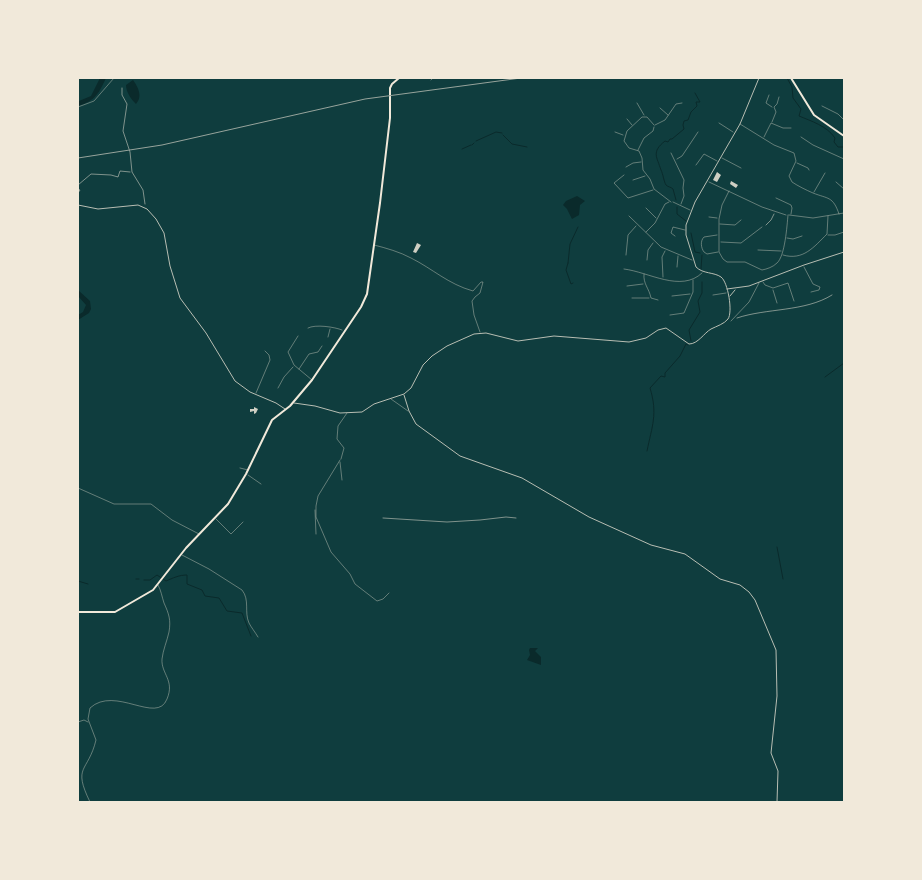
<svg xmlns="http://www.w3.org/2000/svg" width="922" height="880" font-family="'Nunito Sans',sans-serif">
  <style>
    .water { fill: #0a2a2b }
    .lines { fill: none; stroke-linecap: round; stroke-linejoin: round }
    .stream { stroke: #0a2a2b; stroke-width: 1 }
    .building { fill: #cfcfc3 }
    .path { stroke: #f1e9da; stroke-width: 0.5 }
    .service { stroke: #b8beb3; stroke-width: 0.5 }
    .minor { stroke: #b8beb3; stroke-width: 0.5 }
    .tertiary { stroke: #b8beb3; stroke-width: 1 }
    .primary { stroke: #f1e9da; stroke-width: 2 }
    .rail { stroke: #97a49c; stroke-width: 1 }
  </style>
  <rect width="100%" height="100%" fill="#0f3d3e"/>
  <path class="water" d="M100,78H106C99,93 95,101 78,106L79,101L91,96Z
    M133,80C138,87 143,96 136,104C131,99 126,92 126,85Z
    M577,196L585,201L580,205L579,215L572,219L567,209L563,205L566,201Z
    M78,290L90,301L91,309L89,313L78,320V315L83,312L86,305L78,296Z
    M530,648H538L535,651L541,657V665L527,660L530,655L529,650Z"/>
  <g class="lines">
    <path class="stream" d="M787,78L792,87L793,98L801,109L799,116C811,121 827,126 835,138L834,142L838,147H844
      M503,135L512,144L527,147
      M476,141L496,132L502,133
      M472,145L474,143
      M462,149L471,145
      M676,200L673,189C671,187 668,187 666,185C664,182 663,174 661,170C657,157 651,152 665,141L668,142L670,139H672L684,129L683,125L684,121L688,120L691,112L697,106L696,102H700L695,93
      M677,207V214L686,221
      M691,233L695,252L700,253
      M568,263L570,244L578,227
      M568,263L566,270L571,284L573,283
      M701,269L702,255
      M691,341L689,330L700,312L698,301L702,293V282
      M825,377L844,363
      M647,451C652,426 658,414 650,388L661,376L665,377V373L680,356L686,344L688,345
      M777,547L783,579
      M136,579H139
      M144,580H150L157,575L166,581C173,578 179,575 187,575V584L202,590L205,596L219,598L227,611L242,613L251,636
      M78,581L88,584"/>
  </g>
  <path class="building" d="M717,172L721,175L717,182L713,180Z
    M731,181L738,185L736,188L730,184Z
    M417,243L421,245L416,253L413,252Z
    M254,407L258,409L256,413L254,414V411L250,412V409H254Z"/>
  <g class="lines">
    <path class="path" d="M122,88V95L127,104L123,131L130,152L132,172L143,190L145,204
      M78,185L91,174L111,175L118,177L120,171L130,172
      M78,189L80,190L78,193
      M766,225L771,220L774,214
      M737,318C766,308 805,312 832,295
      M383,518L447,522L480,520L506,517L516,518"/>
    <path class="service" d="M822,106L838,114L844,120
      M182,555L209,569L242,590C250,600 244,612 249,623C251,627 255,632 258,637"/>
    <path class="minor" d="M431,80L433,78
      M769,95L766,103L772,107
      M637,103L644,115
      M78,107L94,101L114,78
      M660,108L668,115
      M627,119L632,125
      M772,122L776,112L774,107L777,104L779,97
      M719,123L733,132
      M740,124L774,145L794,153L796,161L789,176L792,182C798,186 806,190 813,193C828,199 833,196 839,214
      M654,125L647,117H642L627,131L624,141L629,148L639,151L642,158L643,170L650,179L654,189L671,202
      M655,125L665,120L676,104L682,103
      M615,132L623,135
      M764,137L771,123L783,128H791
      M801,137L813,145L844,159
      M638,150L644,138L653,131L654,127
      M671,153L684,180L683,188L684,196L681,204
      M722,158L741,168
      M677,159L682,156L698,132
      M797,163L808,168L809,170
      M696,165L704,154L717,161
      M626,167L633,163L641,162
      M624,175L614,183L628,198L653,190
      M633,180L645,176
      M709,182L762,207L786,215
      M836,182L844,189
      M729,191L722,205L719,219V252L723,259L727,262H745L762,270C767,269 773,267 777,263C785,256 787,226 788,215
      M814,192L825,173
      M776,198L791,205L792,208L791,214
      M673,202L690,210
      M646,208L656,218
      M789,215L813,218L844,213
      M629,216L661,247L692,260
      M709,217L717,218
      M720,224L735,225L741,220
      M646,232L655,223L665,204L669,202
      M717,235L704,237C700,241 701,248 704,252L707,254L718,252
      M828,235H835L844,232
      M675,236L671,233L673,227L685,230
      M787,238L793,239L802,236
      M721,242L741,243L762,227
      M374,245C386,248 400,252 411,258C433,269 448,284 473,291L481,282H483L480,293L475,297L472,301L474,315L480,332
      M758,250L781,251
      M626,255L628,235L636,226
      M783,255C803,261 814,247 827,234L828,216
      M647,260L648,250L653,243
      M677,267L678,256
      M804,267L813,284L820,287L819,290L811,292
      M624,269C649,272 681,293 702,273
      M644,274C643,284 649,288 651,298L658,300
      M663,277L662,257L665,251
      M763,282L765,285L773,288L788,283L794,301
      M627,286L643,284
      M773,290L777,303
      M713,295L726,293
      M672,296L690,294
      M632,298H649
      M670,315L684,313L693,292V280
      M731,321L749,302L759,283
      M308,328C315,324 335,327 342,330
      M298,336L288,352L294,365L312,380
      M328,337L330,329
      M299,369L309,354L318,352L322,346
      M278,388L284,377L293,367
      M256,393L270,360L269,355L265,351
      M391,399L408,411
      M341,459L344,448L337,439L338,426L347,413
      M340,460L318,496L316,506V517L331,552L350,574L355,584L377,601L383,599L389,593
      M340,462L342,480
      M240,468L248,470
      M248,475L261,484
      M78,488L114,504H151L172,520L199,534
      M315,510L316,534
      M216,519L231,534L243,522
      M78,722L84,720L88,722
      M90,802C72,765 88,773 96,740L88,719L90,708C115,685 157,725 167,699C175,680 161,674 162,659C163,650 167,641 169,632C171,620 169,614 164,603C162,597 161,590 158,585"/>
    <path class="tertiary" d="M78,205L98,209L138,205L147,209L156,219L164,233L170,266L180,298L206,333L235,381L250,392L276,403L285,409
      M727,289L749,286L804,265L844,252
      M730,296L735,290
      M404,395L409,411L416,424L460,456L522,478L589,517L651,545L685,554L720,579L740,585L749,592L755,600L776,650L777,696L771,753L778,771L777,802
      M294,403L315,406L340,413L362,412L374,404L404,394L411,388L423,365L432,356L447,346L474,334L486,333L518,341L554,336L629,342L646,338L658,330L666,328L689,344C698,344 704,333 711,329C717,326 724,324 728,319C733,312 728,282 721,277C714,272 703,274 696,267L686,235V225L695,202L740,124L759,78"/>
    <path class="primary" d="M791,78L814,115L844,136
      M78,612H115L153,590L186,548L228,504L246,474L272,420L290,406L312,380L361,307L367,294L380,203L390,118V88L392,84L399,78"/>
    <path class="rail" d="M78,158L162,145L365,99L521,78"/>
  </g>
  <rect width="922" height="880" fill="none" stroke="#f1e9da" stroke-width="158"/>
</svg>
